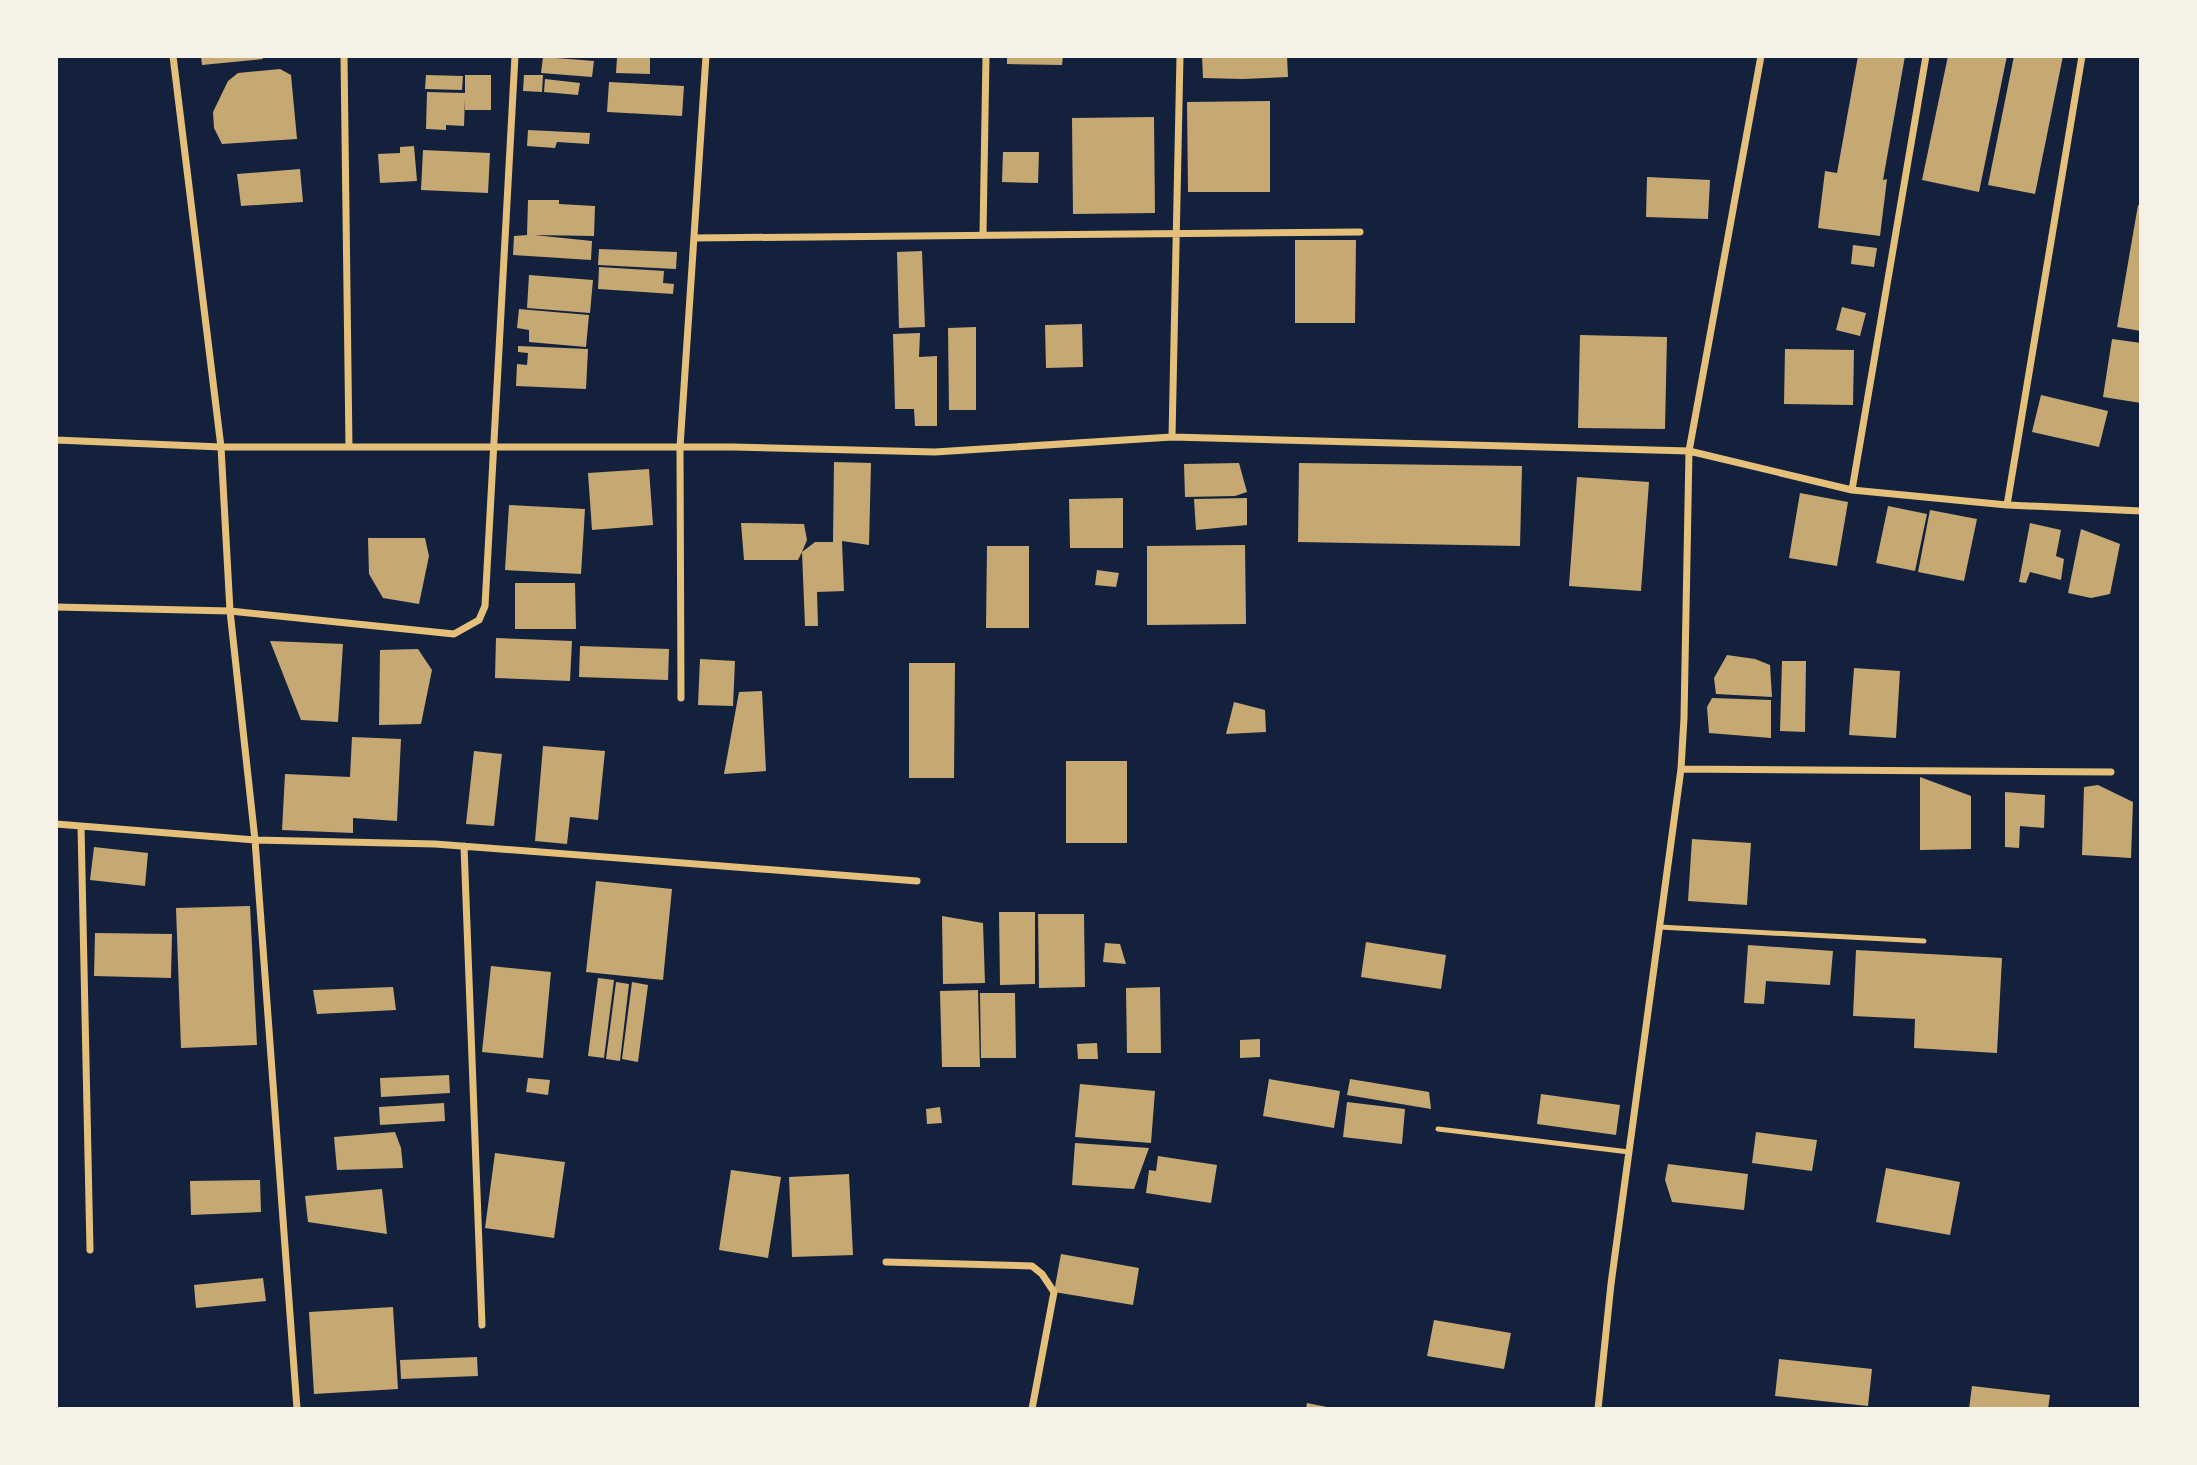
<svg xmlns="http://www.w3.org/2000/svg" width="2197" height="1465" font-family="'Zilla Slab',serif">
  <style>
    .building { fill: #c6a872 }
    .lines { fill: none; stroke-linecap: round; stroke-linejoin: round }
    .service { stroke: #e5c07b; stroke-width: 5 }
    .minor { stroke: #e5c07b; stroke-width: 7 }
  </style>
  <rect width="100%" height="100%" fill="#14213d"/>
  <path class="building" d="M201,56H262L263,59L202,65Z
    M1007,56H1063L1062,65L1007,64Z
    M1202,56H1287L1288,77L1243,79L1203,78Z
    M1858,56H1905L1883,180L1887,179L1880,236L1818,228L1825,171L1837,173Z
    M1948,56H2007L1979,192L1922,180Z
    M2014,56H2063L2035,194L1988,185Z
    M543,57L594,61L592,77L541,73Z
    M617,58H650V74L616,73Z
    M280,69L291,75L297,139L222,144L214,128L213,112L228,81L238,73Z
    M426,75L463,76L462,90L425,89Z
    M465,75H491V110H465V99L464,126L446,125V130L426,129L427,92L465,93Z
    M524,75H543L542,92L523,91Z
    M545,79L580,83L578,95L544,92Z
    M609,82L684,86L682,116L607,112Z
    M1270,101V192H1188L1187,102Z
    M1154,117L1155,213L1073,214L1072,118Z
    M528,130L590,133L589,144L557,142L555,148L527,146Z
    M414,146L417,181L380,183L378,154L400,153V147Z
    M423,150L490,153L488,193L421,190Z
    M1003,152H1039L1038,183L1002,182Z
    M300,169L303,202L241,206L237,174Z
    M1647,177L1710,180L1708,219L1646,217Z
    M528,200H559V204L595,206L594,236L534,235L592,241L591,260L513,255L514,236L527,235Z
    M2138,205L2141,206V331L2117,327Z
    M1295,240H1356L1355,323H1295Z
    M1853,245L1877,248L1874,267L1851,264Z
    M599,249L677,252L676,269L598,265Z
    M922,251L925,327L899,328L897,252Z
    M599,267L664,271L663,283L674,284L673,294L598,289Z
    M529,275L593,280L590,313L527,308Z
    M1842,307L1866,313L1860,336L1836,330Z
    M519,309L589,315L586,347L529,342V330L517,328Z
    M1082,324L1083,367L1046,368L1045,325Z
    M976,327V410H949L948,328Z
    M920,333L919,357L937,356V426H915L914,409H895L893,334Z
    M1580,335L1667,337L1665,429L1578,428Z
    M2112,339L2141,343V403L2103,397Z
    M518,346L588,349L586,389L516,386L517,364L527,365L528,353L518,352Z
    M1785,349L1854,350L1853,405L1784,404Z
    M2041,395L2108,411L2099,447L2032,432Z
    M834,462L871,463L869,545L842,541L844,591L817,592L818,626H805L802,552L798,560H744L741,523L804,524L807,540L802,552L815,542H833Z
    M1239,463L1247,492L1235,496L1185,497L1184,464Z
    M1299,463L1522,466L1520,546L1298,542Z
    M649,469L653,525L592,530L588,473Z
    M1577,477L1649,482L1641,591L1569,586Z
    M1800,493L1848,502L1837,566L1789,558Z
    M1123,498V548H1070L1069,499Z
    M1247,498V525L1196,530L1194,499Z
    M509,505L585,509L581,574L505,570Z
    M1888,506L1927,514L1915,571L1876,563Z
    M1930,510L1977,519L1964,581L1918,572Z
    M2030,523L2061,530L2056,556L2064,559L2061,580L2030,572L2026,583L2019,582Z
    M2081,529L2120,544L2110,594L2091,598L2068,593Z
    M368,538H425L429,556L419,604L383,598L369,574Z
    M1245,545L1246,624L1147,625V546Z
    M987,546H1029V628H986Z
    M1097,570L1119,573L1116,587L1095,585Z
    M515,583H575L576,629H515Z
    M496,638L572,641L570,681L495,678Z
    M270,641L343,644L338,722L301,720Z
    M580,646L669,649L668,680L579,677Z
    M418,649L432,670L421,724L379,725L380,650Z
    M1727,655L1755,659L1770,665L1772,697L1716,694L1714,678Z
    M700,659L735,661L733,706L698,705Z
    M1782,661H1806L1805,732L1780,731Z
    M909,663H955L954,778H909Z
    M1854,668L1900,671L1896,738L1849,735Z
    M762,691L766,771L724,774L739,692Z
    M1712,698L1771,700V738L1709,733L1707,707Z
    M1234,702L1265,710L1266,732L1226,734Z
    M352,737L401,739L397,821L353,818V833L282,830L285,774L350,777Z
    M543,746L605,751L598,820L570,817L567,844L535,841Z
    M474,751L502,754L494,826L466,824Z
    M1066,761H1127V843H1066Z
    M1920,777L1971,796V849L1920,850Z
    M2098,785L2133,802L2131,858L2082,855L2084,787Z
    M2005,792L2045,795L2044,828L2020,826L2019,848L2005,847Z
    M1692,839L1751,843L1747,905L1688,901Z
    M94,847L148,853L145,886L90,880Z
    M596,881L672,889L663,980L586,972Z
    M250,906L257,1045L181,1048L176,908Z
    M999,912H1035V984L1000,985Z
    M1038,914H1084L1085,987L1039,988Z
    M942,916L983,923L985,983L943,984Z
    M95,933L172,934L171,978L94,976Z
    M1366,942L1446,955L1441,989L1361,977Z
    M1105,943L1120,944L1126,964L1103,962Z
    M1748,945L1833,951L1830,985L1766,981L1764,1004L1744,1003Z
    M1856,950L2002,958L1997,1053L1914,1048L1915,1019L1853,1016Z
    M491,966L551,972L543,1058L482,1052Z
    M598,978L614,980L604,1058L588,1056Z
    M616,982L629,984L620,1061L606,1059Z
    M632,982L648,985L638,1062L622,1059Z
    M393,987L396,1010L317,1014L313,990Z
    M1160,987L1161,1053H1127L1126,988Z
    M978,990L980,1067H942L940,991Z
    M980,993H1015L1016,1058H981Z
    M1260,1039V1057L1240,1058V1040Z
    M1097,1043L1098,1059H1078L1077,1044Z
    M449,1075L450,1093L381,1097L380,1078Z
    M528,1078L550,1080L548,1095L526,1092Z
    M1269,1079L1340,1091L1334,1128L1263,1116Z
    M1350,1079L1429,1092L1431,1109L1347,1095Z
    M1080,1084L1155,1091L1151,1143L1075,1137Z
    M1541,1094L1620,1105L1616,1135L1537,1124Z
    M1347,1102L1405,1109L1402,1144L1343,1137Z
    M444,1103L445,1121L380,1125L379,1107Z
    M940,1107L942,1123L927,1124L926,1109Z
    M395,1132L401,1148L403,1168L337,1170L334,1137Z
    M1756,1132L1817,1140L1812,1171L1752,1163Z
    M1075,1143L1149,1148L1134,1189L1072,1185Z
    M495,1153L565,1162L554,1238L485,1228Z
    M1158,1156L1217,1165L1211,1203L1146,1193L1149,1170L1156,1171Z
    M1668,1164L1748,1174L1744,1210L1672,1202L1665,1180Z
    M1886,1168L1960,1182L1950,1235L1876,1222Z
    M731,1170L781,1177L768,1258L719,1250Z
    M849,1174L853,1255L792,1257L789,1177Z
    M260,1180L261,1212L191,1215L190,1181Z
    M382,1189L387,1234L308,1222L305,1196Z
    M1061,1254L1139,1268L1133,1305L1054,1292Z
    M263,1278L266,1301L196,1308L194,1285Z
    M393,1307L398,1389L314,1394L309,1312Z
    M1434,1320L1511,1333L1504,1369L1427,1356Z
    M477,1357L478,1376L401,1379L400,1360Z
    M1779,1359L1872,1369L1868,1406L1775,1396Z
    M1972,1386L2050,1395L2048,1409H1969Z
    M1307,1403L1332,1408V1409H1306Z"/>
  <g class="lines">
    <path class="service" d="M1659,927L1924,941
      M1438,1129L1629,1152"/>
    <path class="minor" d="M173,56L221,447L230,611L255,840L297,1409
      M344,56L349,447
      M983,234L986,56
      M694,238L1360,232
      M1172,437L1180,56
      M56,440L221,447H734L935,452L1172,437L1689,451L1852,490L2007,505L2141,511
      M1852,490L1926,56
      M2007,505L2082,56
      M56,607L230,611L454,634L479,620L485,606L515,56
      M681,698L680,447L706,56
      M1681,769L2111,772
      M56,824L255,840L435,844L917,881
      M81,826L90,1250
      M464,846L482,1325
      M886,1262L1032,1266L1042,1274L1054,1292L1032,1409
      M1598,1409L1611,1284L1681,769L1684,718L1689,451L1761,56"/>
  </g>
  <rect width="2197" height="1465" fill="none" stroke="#f6f1e7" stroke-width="116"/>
</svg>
